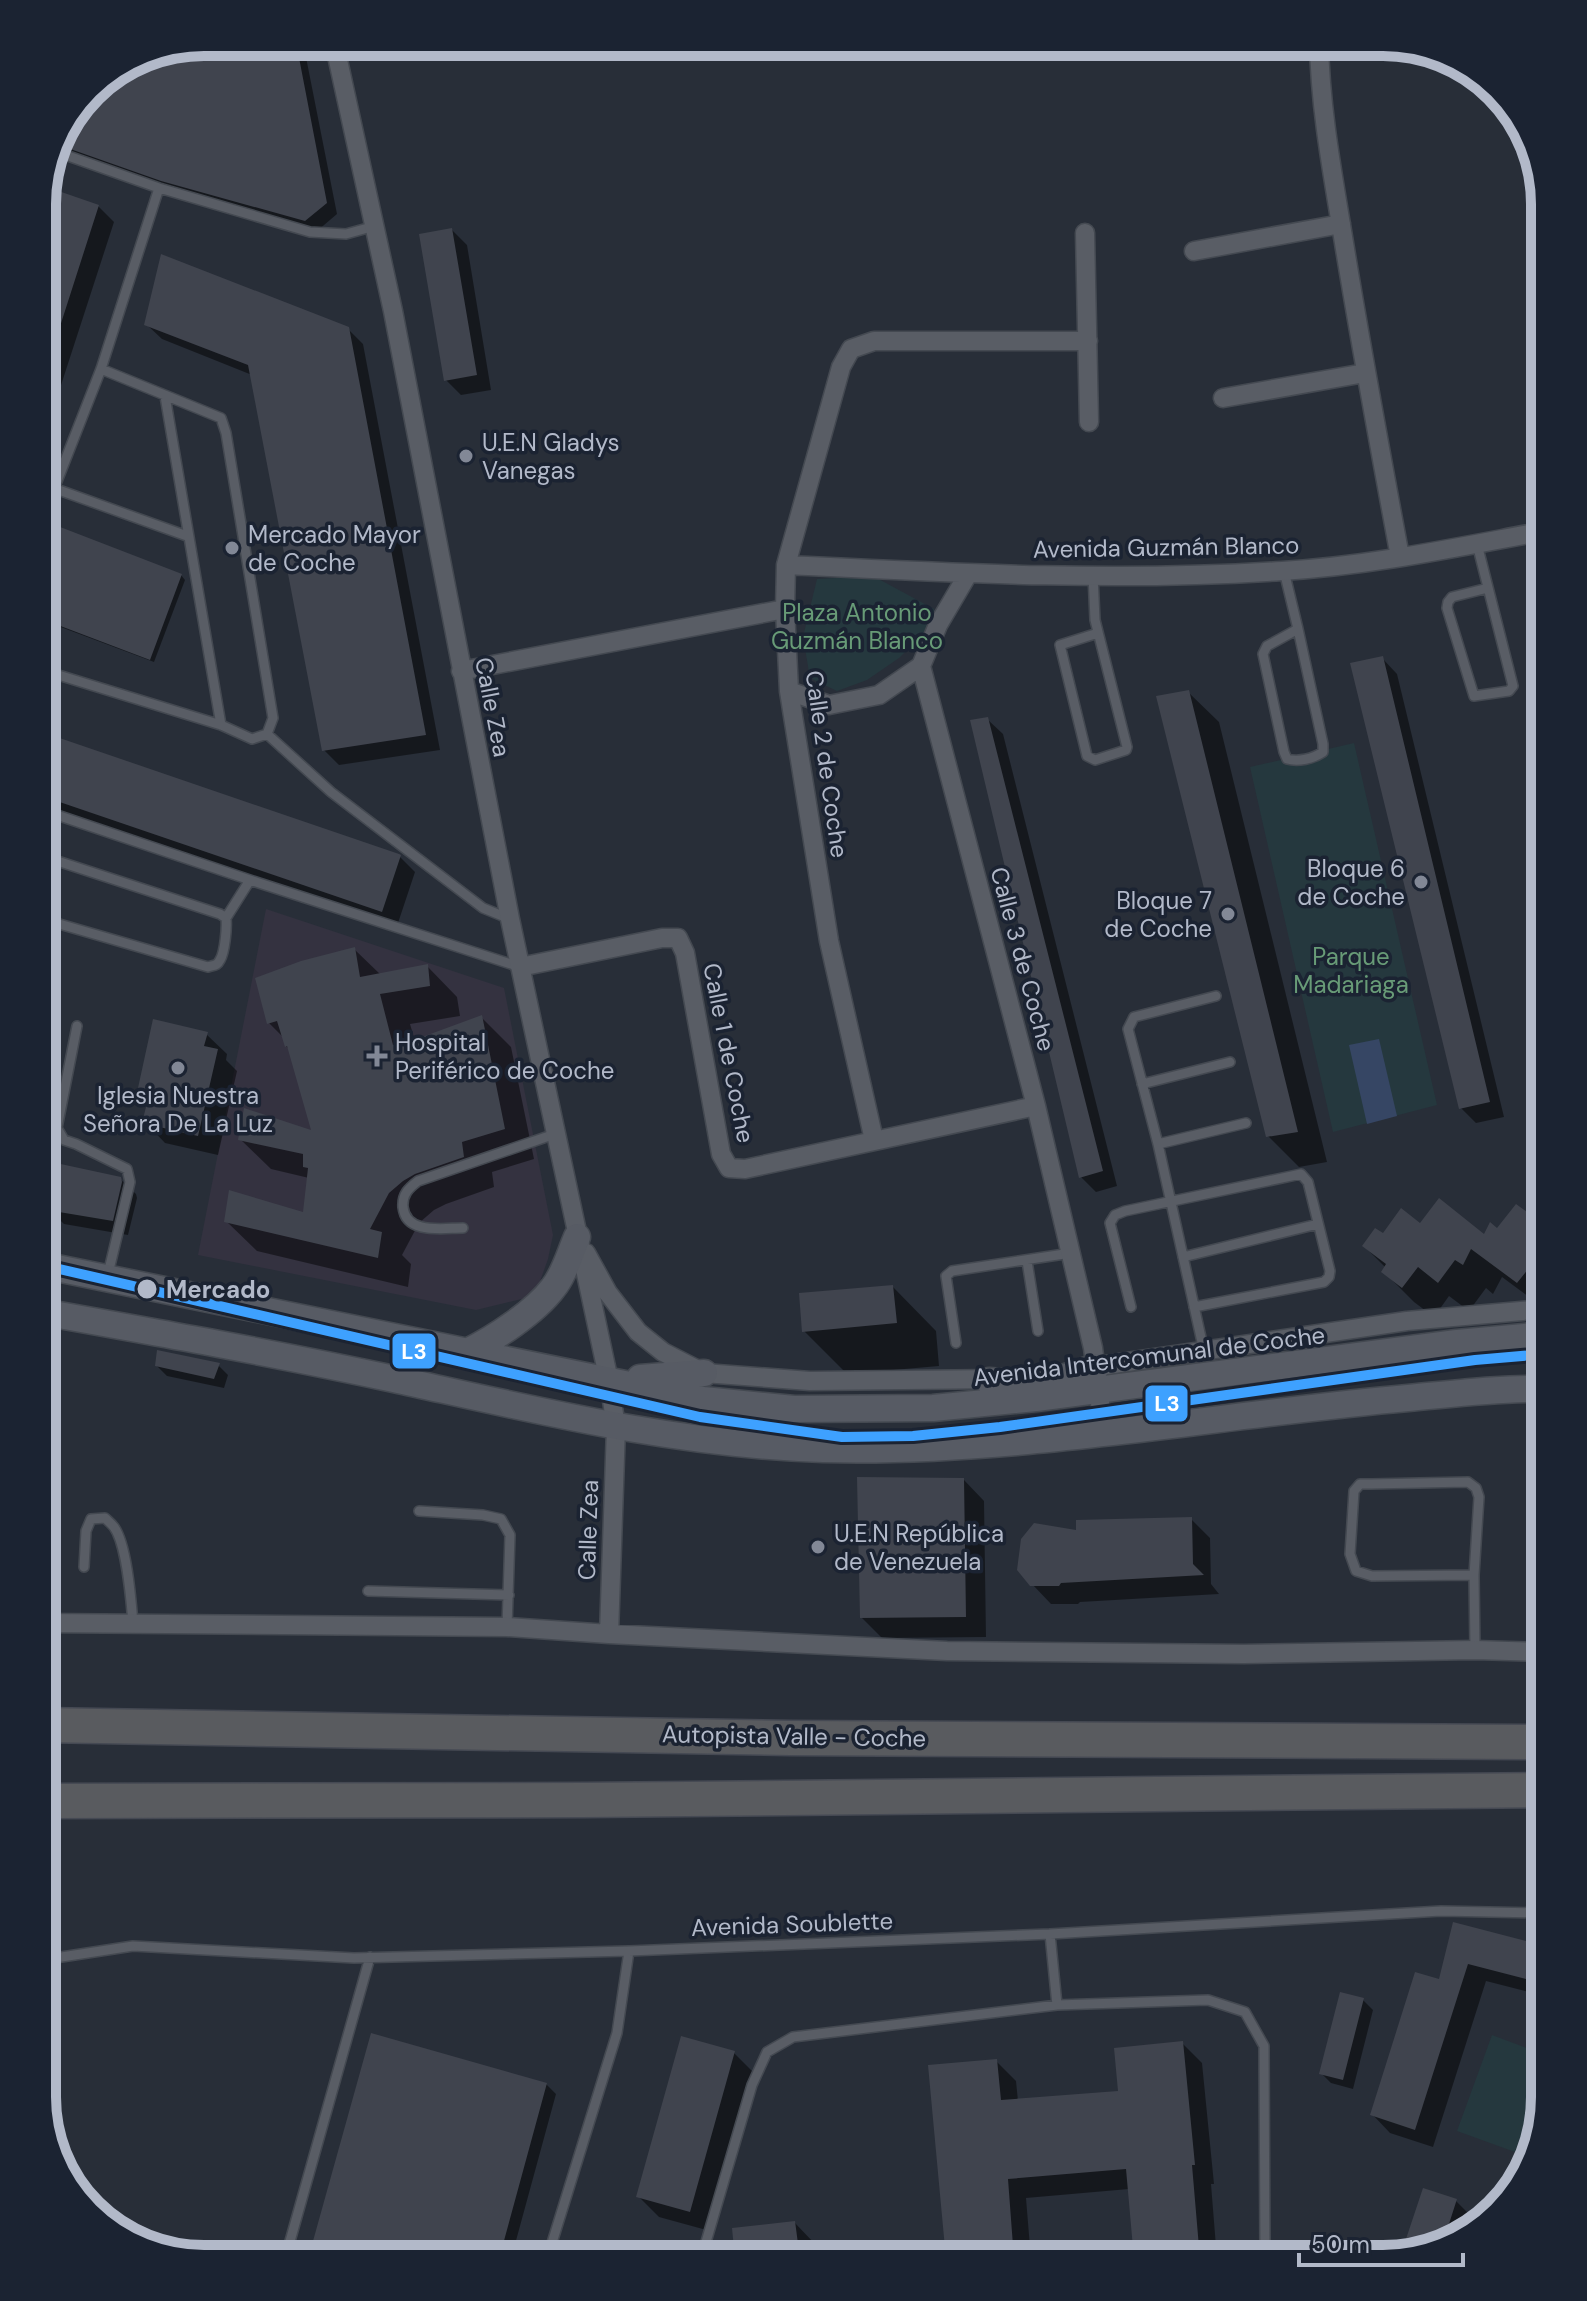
<svg xmlns="http://www.w3.org/2000/svg" width="1587" height="2301" font-family="'DM Sans',sans-serif">
  <style>
    .medical { fill: #343240 }
    .green { fill: #25383e }
    .water { fill: #364664 }
    .shadow { fill: #0007 }
    .building { fill: #40444e }
    .lines { fill: none; stroke-linecap: round; stroke-linejoin: round }
    .lane-casing { stroke: #444951; stroke-width: 12 }
    .street-casing { stroke: #444951; stroke-width: 21 }
    .secondary-casing { stroke: #444951; stroke-width: 29 }
    .highway-casing { stroke: #454953; stroke-width: 37 }
    .lane { stroke: #595d65; stroke-width: 9 }
    .street { stroke: #595d65; stroke-width: 18 }
    .secondary { stroke: #575b64; stroke-width: 26 }
    .highway { stroke: #595b5f; stroke-width: 34 }
    .metro-1-casing { stroke: #1b2332; stroke-width: 16 }
    .metro-1 { stroke: #3ea1ff; stroke-width: 10 }
    .poi-dot { fill: #828896; stroke: #1b2332; stroke-width: 3 }
    .stop-dot { fill: #b2b9c9; stroke: #1b2332; stroke-width: 3 }
    .labels { text-anchor: middle; dominant-baseline: central; stroke-width: 7; stroke-linejoin: round; paint-order: stroke }
    .poi-label { font-size: 24px; fill: #b2b9c9; stroke: #1b2332; text-anchor: start }
    .street-label { font-size: 24px; fill: #b2b9c9; stroke: #1b2332 }
    .park-label { font-size: 24px; fill: #689b77; stroke: #1b2332 }
    .stop-label { font-size: 24px; font-weight: bold; fill: #b2b9c9; stroke: #1b2332; text-anchor: start }
    .rim { fill: none; stroke: #b2b9c9; stroke-width: 10 }
    .line-badge { stroke: #1b2332; stroke-width: 3 }
    .badge-label { font-size: 22px; text-anchor: middle; font-weight: bold; fill: #fff }
  </style>
  <rect width="100%" height="100%" fill="#282e38"/>
  <path class="medical" d="M266,909L504,988L553,1235L548,1259L538,1287L530,1297L476,1310L198,1255Z"/>
  <path class="green" d="M873,576L934,609L931,626L899,658L867,680L837,691L810,678L803,637L817,579Z
    M1354,743L1437,1105L1333,1132L1250,767Z
    M1492,2035L1545,2055V2068L1515,2152L1457,2131Z
    M919,2245L921,2259H832V2253Z"/>
  <path class="water" d="M1379,1039L1397,1116L1367,1124L1349,1045Z"/>
  <path class="shadow" d="M204,42H303L337,214L317,231L53,152L59,132L97,82L142,54Z
    M44,188L98,206L114,222L51,416L42,413Z
    M452,230L467,245L491,390L461,395L446,380Z
    M146,324L348,329L363,344L440,750L339,765L324,750L252,375L162,339Z
    M42,523L181,575L185,580L154,662L42,620Z
    M1382,658L1397,674L1504,1117L1476,1123L1461,1108Z
    M1188,692L1219,722L1327,1162L1299,1167L1268,1136Z
    M987,719L1003,734L1117,1186L1096,1192L1081,1177Z
    M42,734L398,855L415,872L397,926L42,805Z
    M354,949L381,975L427,966L457,997L460,1016L410,1024L415,1041L481,1017L511,1047L534,1159L492,1172L494,1187L446,1204L434,1210L419,1223L402,1255L411,1264L408,1287L257,1251L226,1221L304,1215L309,1178L271,1169L240,1139L314,1133L290,1050L286,1046L284,1038L269,1023Z
    M206,1034L227,1054L226,1060L237,1071L218,1155L165,1143L145,1122L150,1098L140,1087Z
    M120,1179L136,1194L137,1198L128,1235L64,1224L49,1209Z
    M1545,1208V1309L1502,1277L1493,1294L1486,1288L1469,1311L1449,1296L1434,1317L1414,1302L1384,1272L1386,1268L1364,1246L1383,1236L1421,1226L1485,1237L1536,1220Z
    M893,1287L936,1331L939,1366L847,1374L804,1331Z
    M218,1365L228,1375L224,1388L167,1376L157,1366Z
    M964,1480L984,1501L986,1637L882,1638L861,1617Z
    M1191,1519L1210,1538L1211,1584L1219,1594L1080,1602L1078,1604H1051L1032,1584L1078,1533Z
    M1454,1925L1545,1948V1996L1486,1981L1433,2147L1390,2133L1372,2114L1440,1982Z
    M1363,2000L1373,2010L1353,2089L1331,2083L1321,2073Z
    M1182,2043L1202,2063L1214,2184H1211L1217,2259H1105L1136,2256L1129,2189L1026,2198L1031,2259H947L996,2061L1016,2081L1018,2101L1120,2093Z
    M734,2053L754,2073L710,2231L659,2217L638,2196Z
    M546,2084L556,2094L511,2259H310Z
    M1424,2191L1456,2201L1471,2216L1467,2235L1464,2238L1404,2254Z
    M795,2223L815,2244L817,2259H737Z"/>
  <path class="building" d="M204,42H296L327,203L305,221L161,181L56,144L59,132L97,82L142,54Z
    M44,186L99,205L46,370H42Z
    M452,228L477,375L444,381L419,234Z
    M161,254L349,327L426,735L322,751L248,365L144,325Z
    M42,520L182,574L150,660L42,619Z
    M1383,656L1490,1102L1459,1109L1350,663Z
    M1189,690L1298,1132L1266,1137L1156,696Z
    M988,717L1103,1171L1079,1178L970,720Z
    M42,732L399,854L401,855L382,912L42,796Z
    M355,947L360,977L428,964L430,986L380,994L393,1045L414,1037V1040L482,1015L505,1129L462,1142L464,1157L415,1174L403,1181L389,1193L370,1229L382,1232L378,1258L224,1222L229,1190L303,1212L308,1168L303,1167V1154L238,1140L244,1108L311,1130L287,1046L285,1047L277,1021L267,1024L255,978L301,961Z
    M153,1019L208,1032L204,1046L218,1049L198,1136L142,1123L150,1091L138,1088Z
    M56,1163L121,1177L122,1182L113,1221L47,1210Z
    M1439,1198L1484,1234L1490,1222L1497,1228L1516,1204L1545,1225V1272L1533,1263L1517,1283L1471,1249L1463,1265L1455,1260L1438,1283L1418,1267L1402,1288L1381,1272L1386,1264L1362,1246L1375,1228L1383,1233L1401,1208L1420,1223Z
    M893,1285L897,1323L802,1332L799,1293Z
    M157,1350L220,1363L214,1379L155,1366Z
    M857,1477L964,1478L966,1617L860,1618Z
    M1192,1517L1193,1564L1204,1575L1061,1583L1059,1586H1030L1017,1570L1021,1539L1034,1523L1076,1530V1520Z
    M1453,1922L1545,1946V1984L1468,1964L1415,2130L1370,2115L1415,1972L1439,1979Z
    M1340,1992L1364,1998L1343,2080L1319,2074Z
    M371,2033L547,2083L499,2259H308Z
    M681,2036L735,2051L690,2212L636,2197Z
    M1183,2041L1195,2165H1192L1200,2259H1134L1126,2169L1008,2179L1014,2259H946L928,2065L997,2059L1001,2100L1118,2091L1114,2048Z
    M1423,2188L1457,2199L1448,2227L1468,2233L1464,2238L1401,2254Z
    M795,2221L800,2259H735L732,2228Z"/>
  <g class="lines">
    <defs>
      <path id="lane" d="M54,151L159,188L310,232L346,234L375,226
        M101,369L221,418L226,433L273,718L267,734
        M165,396L221,725
        M42,484L187,536
        M54,489L101,369L159,188
        M1477,544L1513,686L1509,691L1474,696L1447,608L1448,602L1452,597L1488,588
        M1284,571L1298,629L1323,744V752C1313,759 1298,762 1287,759L1284,752L1263,654L1267,646L1298,629
        M1093,575L1095,620L1127,747L1126,750L1095,760L1087,756L1060,645L1098,633
        M42,670L221,725L252,739L267,734L331,792L483,908L510,919
        M42,810L259,883L520,967
        M226,918L250,880
        M42,919L208,967C214,965 217,966 220,960C225,952 227,927 226,918L220,914L42,856
        M77,1026L57,1128L64,1140L76,1144L127,1169L130,1182L108,1274
        M1142,1084L1230,1062
        M1158,1144L1246,1123
        M463,1228C443,1228 406,1235 403,1207C402,1194 409,1188 418,1181L555,1134
        M1183,1257L1318,1224
        M1027,1261L1038,1331
        M1131,1307L1110,1223L1115,1215L1125,1211L1301,1174L1308,1182L1330,1271L1329,1277L1324,1282L1194,1307
        M956,1343L946,1276L952,1271L1071,1253
        M1204,1351L1158,1144L1128,1029L1134,1017L1216,996
        M419,1511L483,1515L501,1519L510,1535L507,1627
        M84,1567L86,1531L91,1519L105,1518C108,1521 111,1523 114,1527C127,1545 131,1600 133,1623
        M1474,1575L1372,1576L1356,1571L1350,1554L1354,1491L1360,1484H1371L1468,1482L1476,1488L1479,1497L1474,1575L1475,1650
        M368,1591L509,1595
        M1050,1934L1057,2005
        M42,1960L133,1946L354,1958L629,1951L1050,1934L1441,1911L1545,1913
        M285,2259L370,1957
        M547,2259L617,2033L629,1951
        M701,2259L752,2085L767,2052L793,2037L1057,2005L1208,2000L1245,2012L1264,2046L1265,2259"/>
      <path id="street" d="M334,42L393,311L510,919L609,1381L616,1427L609,1634
        M1319,42C1320,111 1334,181 1345,249C1362,352 1381,455 1400,557
        M1085,233L1089,422
        M1194,251L1341,224
        M1223,398L1365,373
        M786,565C951,573 1117,582 1282,571C1370,566 1458,547 1545,531
        M968,574L938,625L921,666L1036,1106L1093,1348L1104,1434
        M461,671L785,609
        M789,691L829,705L879,695L921,666
        M520,967L662,938H678L685,953L721,1154L729,1168L745,1169L1036,1106
        M874,1140L829,941L789,691L785,609L786,565L841,367L851,349L874,341H1088
        M586,1253L608,1293L638,1332L663,1352L704,1373L810,1381L1001,1379
        M1086,1368L1407,1321L1545,1309
        M42,1623L507,1627L609,1634L947,1651L1244,1654L1475,1650L1545,1652"/>
      <path id="secondary" d="M42,1265L703,1400L794,1409L933,1408L1036,1398L1457,1343L1545,1335
        M42,1312C160,1333 278,1354 394,1379C536,1410 677,1445 823,1449C1020,1454 1213,1415 1408,1398C1453,1394 1500,1388 1545,1389
        M467,1352C494,1339 535,1312 553,1288C564,1275 570,1253 577,1237
        M640,1378L704,1373
        M989,1381L1043,1385
        M1038,1386L1096,1367"/>
      <path id="highway" d="M42,1725L790,1738L1545,1742
        M42,1801L585,1800L1545,1790"/>
    </defs>
    <use href="#lane" class="lane-casing"/>
    <use href="#street" class="street-casing"/>
    <use href="#secondary" class="secondary-casing"/>
    <use href="#highway" class="highway-casing"/>
    <use href="#lane" class="lane"/>
    <use href="#street" class="street"/>
    <use href="#secondary" class="secondary"/>
    <use href="#highway" class="highway"/>
    <defs>
      <path id="metro-1" d="M42,1265L700,1417L842,1437L913,1436L1000,1427L1475,1360L1545,1354"/>
    </defs>
    <use href="#metro-1" class="metro-1-casing"/>
    <use href="#metro-1" class="metro-1"/>
  </g>
  <g class="poi-dot">
    <circle cx="466" cy="456" r="8"/>
    <circle cx="232" cy="548" r="8"/>
    <circle cx="1421" cy="882" r="8"/>
    <circle cx="1228" cy="914" r="8"/>
    <path d="M373 1044h8v8h8v8h-8v8h-8v-8h-8v-8h8z"/>
    <circle cx="178" cy="1068" r="8"/>
    <circle cx="818" cy="1547" r="8"/>
  </g>
  <circle class="stop-dot" cx="147" cy="1289" r="11"/>
  <g class="labels">
    <g class="poi-label">
      <text x="482" y="442">U.E.N Gladys<tspan x="482" dy="28">Vanegas</tspan></text>
      <text x="248" y="534">Mercado Mayor<tspan x="248" dy="28">de Coche</tspan></text>
      <text x="1405" y="868" text-anchor="end">Bloque 6<tspan x="1405" dy="28">de Coche</tspan></text>
      <text x="1212" y="900" text-anchor="end">Bloque 7<tspan x="1212" dy="28">de Coche</tspan></text>
      <text x="395" y="1042">Hospital<tspan x="395" dy="28">Periférico de Coche</tspan></text>
      <text x="178" y="1095" text-anchor="middle">Iglesia Nuestra<tspan x="178" dy="28">Señora De La Luz</tspan></text>
      <text x="834" y="1533">U.E.N República<tspan x="834" dy="28">de Venezuela</tspan></text>
    </g>
    <g class="street-label">
      <text transform="translate(1166 547) rotate(-1)">Avenida Guzmán Blanco</text>
      <text transform="translate(493 707) rotate(79)">Calle Zea</text>
      <text transform="translate(827 764) rotate(82)">Calle 2 de Coche</text>
      <text transform="translate(1023 959) rotate(75)">Calle 3 de Coche</text>
      <text transform="translate(729 1053) rotate(79)">Calle 1 de Coche</text>
      <text transform="translate(1149 1356) rotate(-7)">Avenida Intercomunal de Coche</text>
      <text transform="translate(588 1530) rotate(-88)">Calle Zea</text>
      <text transform="translate(794 1736) rotate(1)">Autopista Valle - Coche</text>
      <text transform="translate(792 1924) rotate(-2)">Avenida Soublette</text>
    </g>
    <g class="park-label">
      <text x="857" y="612">Plaza Antonio<tspan x="857" dy="28">Guzmán Blanco</tspan></text>
      <text x="1351" y="956">Parque<tspan x="1351" dy="28">Madariaga</tspan></text>
    </g>
    <g class="stop-label">
      <text x="166" y="1289">Mercado</text>
    </g>
  </g>
  <path d="M0 0H1587V2301H0ZM204 56H1383A148 148 0 0 1 1531 204V2097A148 148 0 0 1 1383 2245H204A148 148 0 0 1 56 2097V204A148 148 0 0 1 204 56Z" fill="#1b2332" fill-rule="evenodd"/>
  <path class="rim" d="M204 56H1383A148 148 0 0 1 1531 204V2097A148 148 0 0 1 1383 2245H204A148 148 0 0 1 56 2097V204A148 148 0 0 1 204 56Z"/>
  <g class="line-badge">
    <rect x="391" y="1332" width="46" height="38" rx="8" fill="#3ea1ff"/>
    <rect x="1144" y="1384" width="45" height="39" rx="8" fill="#3ea1ff"/>
  </g>
  <g class="badge-label">
    <text x="414" y="1359">L3</text>
    <text x="1167" y="1411">L3</text>
  </g>
  <path d="M1299 2253v12h164v-12" fill="none" stroke="#b2b9c9" stroke-width="4"/>
  <text x="1311" y="2253" font-size="24" fill="#b2b9c9" stroke="#1b2332" stroke-width="6" paint-order="stroke">50 m</text>
</svg>
